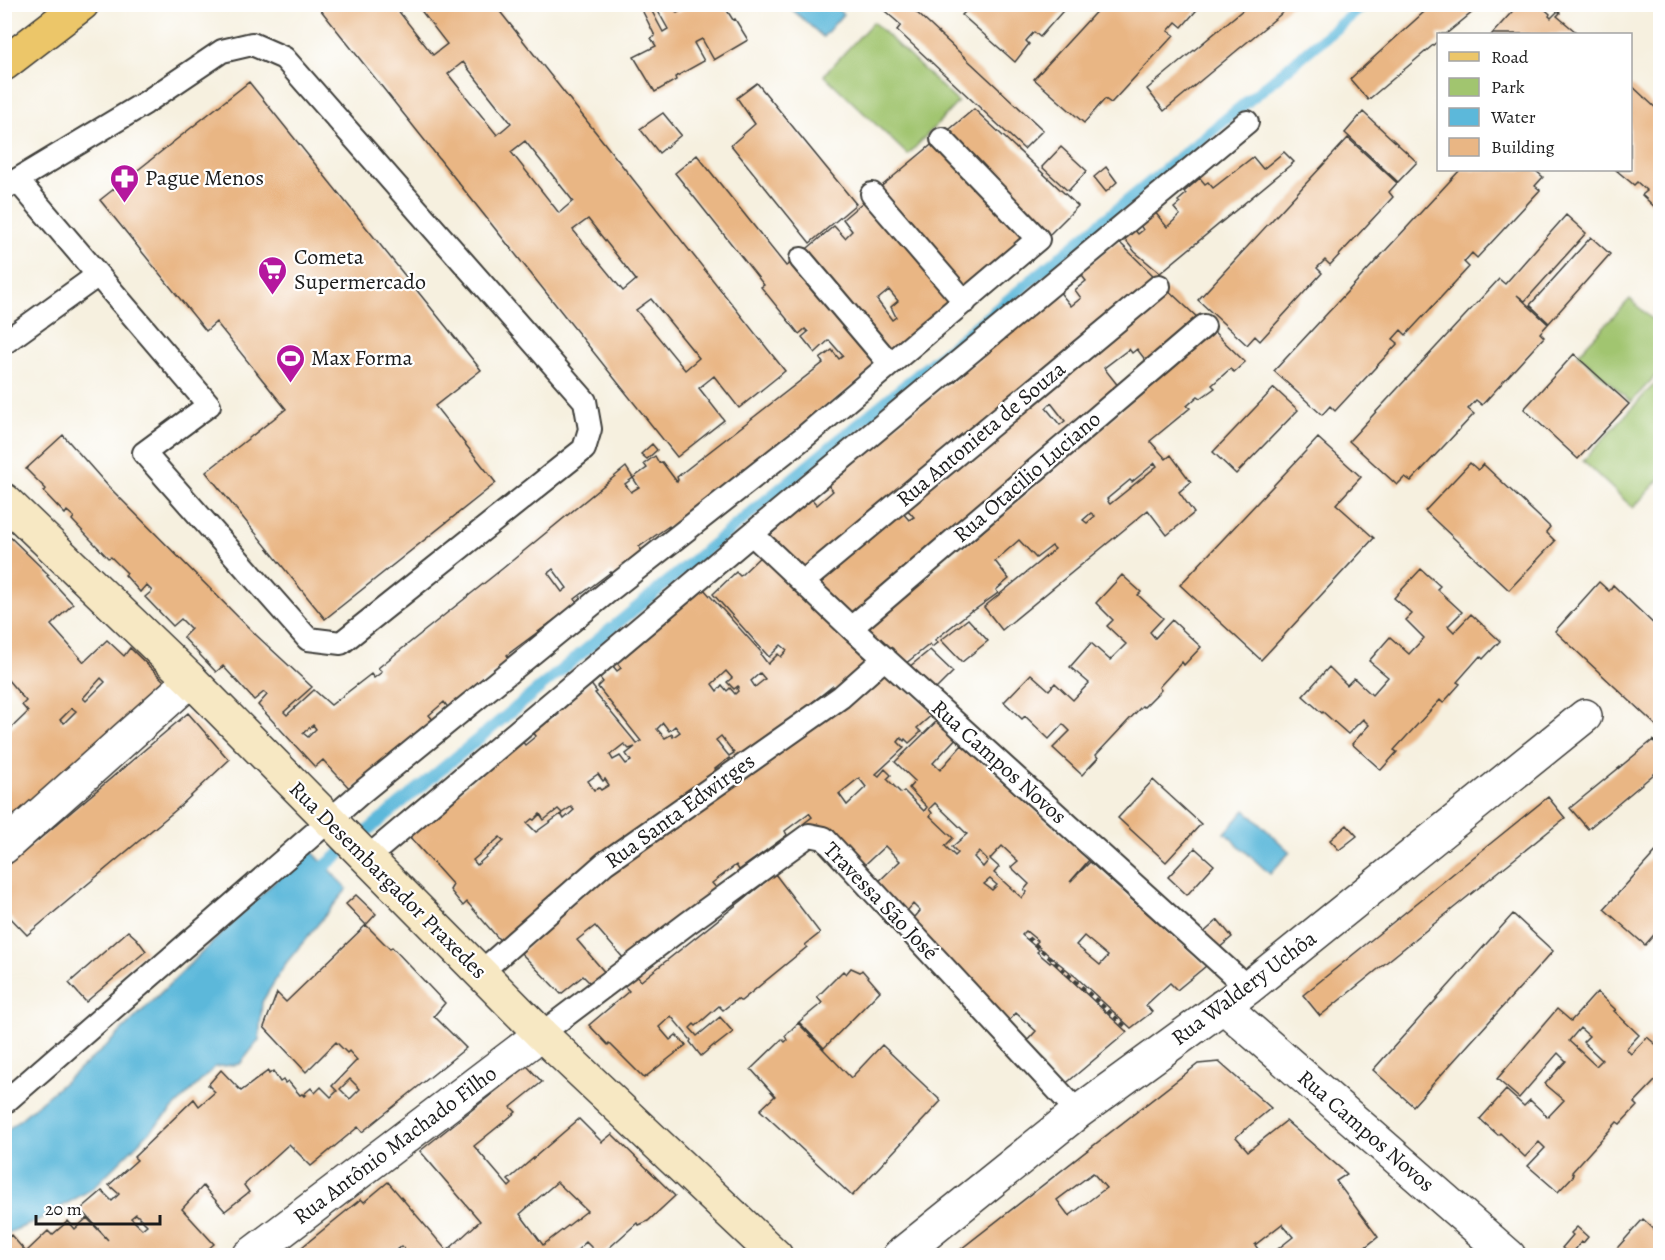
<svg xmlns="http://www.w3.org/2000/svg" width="1665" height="1260" font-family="Alegreya,serif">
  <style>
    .green { fill: #a1c56f; stroke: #5e7046; stroke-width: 1.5 }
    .water { fill: #5cb8da; stroke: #3c6a7b; stroke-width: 1.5 }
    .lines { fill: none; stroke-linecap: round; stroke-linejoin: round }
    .stream { stroke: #5cb8da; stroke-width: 12 }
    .building { fill: #e9b684; fill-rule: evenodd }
    .lane-casing { stroke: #3d3c39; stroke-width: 26 }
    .street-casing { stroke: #3d3c39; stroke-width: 36 }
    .secondary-casing { stroke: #3d3c39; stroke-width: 36 }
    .primary-casing { stroke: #3d3c39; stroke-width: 36 }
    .path { stroke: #3d3c39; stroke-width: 4; stroke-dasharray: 4.5 4.5; stroke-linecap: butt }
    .lane { stroke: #fff; stroke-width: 22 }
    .street { stroke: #fff; stroke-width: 33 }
    .secondary { stroke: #f7e8c3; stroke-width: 33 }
    .primary { stroke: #ecc669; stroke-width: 33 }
    .labels { text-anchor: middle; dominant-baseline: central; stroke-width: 4.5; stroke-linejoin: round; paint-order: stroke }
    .poi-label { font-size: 22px; fill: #1c1c1c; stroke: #fff; text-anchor: start }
    .street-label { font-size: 22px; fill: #1c1c1c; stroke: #fff }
  </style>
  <rect width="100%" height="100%" fill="#fff"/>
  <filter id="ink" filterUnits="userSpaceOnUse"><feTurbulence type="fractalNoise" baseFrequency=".0167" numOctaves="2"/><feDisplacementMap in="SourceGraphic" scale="12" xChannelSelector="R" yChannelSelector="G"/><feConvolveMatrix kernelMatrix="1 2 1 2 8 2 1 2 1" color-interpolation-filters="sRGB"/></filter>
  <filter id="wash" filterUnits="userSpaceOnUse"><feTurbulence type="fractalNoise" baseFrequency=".008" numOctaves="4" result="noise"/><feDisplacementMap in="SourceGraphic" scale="24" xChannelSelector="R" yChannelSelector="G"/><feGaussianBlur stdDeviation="1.35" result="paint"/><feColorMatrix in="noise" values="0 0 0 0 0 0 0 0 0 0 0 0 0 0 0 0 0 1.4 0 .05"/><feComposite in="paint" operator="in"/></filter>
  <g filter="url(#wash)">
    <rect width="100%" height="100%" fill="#f6f0df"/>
    <path class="green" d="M873,22L958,102L908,155L824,75Z
      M1630,299L1660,327V371L1631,402L1578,354Z
      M1660,378V479L1633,508L1583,461Z"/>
    <path class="water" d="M787,5H833L843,14L823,37Z
      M1245,810L1290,852L1270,874L1225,833Z
      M309,848L347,889L286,963L262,1002L259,1040L240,1064L215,1067L92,1189L35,1222L5,1234V1132L103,1049Z"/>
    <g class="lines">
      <path class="stream" d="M314,875L1365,4"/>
    </g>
    <g id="blocks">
      <path class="building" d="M316,4H393L433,55L447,44L416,4H494L785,371L739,408L714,376L699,388L724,420L677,457ZM463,62L511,123L497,135L448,74ZM525,141L573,201L559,213L511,152ZM588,219L636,280L623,291L573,230ZM651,299L699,358L685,370L636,310Z
        M639,4H648L663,32L668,29L654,4H672L677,13L685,9L682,4H723L733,20L735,19L748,40L714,60L702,39L694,43L704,61L675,77L676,80L655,92L634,57L656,46L651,38L655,36Z
        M973,4H1069L1040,37L1034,32L1026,41L1029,44L1015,62L962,15Z
        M1103,4H1202L1182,27L1176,22L1168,31L1174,35L1111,103L1105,99L1084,123L1034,79Z
        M1250,4H1293L1164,111L1147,89Z
        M1433,4H1479L1480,6L1446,34H1438V41L1368,100L1350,79Z
        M1519,4H1539L1550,14L1549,16L1551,18L1558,11L1560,13L1557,16L1576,32L1574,34H1492Z
        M878,5H920L915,11L1043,130L1024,149L897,30L901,25Z
        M249,82L481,370L435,406L496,483L325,619L206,472L286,409L216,322L206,331L100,200Z
        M757,83L856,204L810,243L731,145L755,124L737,98Z
        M1630,84L1660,112V212L1642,195L1647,191L1637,182L1634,185L1616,170H1630Z
        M974,109L1078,206L1045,239L944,134Z
        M1363,112L1417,162L1398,182L1345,133Z
        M663,113L681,135L659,153L640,129Z
        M1348,138L1397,183L1389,192L1393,197L1330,265L1325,260L1317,268L1322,273L1260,341L1255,336L1247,345L1198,300Z
        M936,141L1030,238L966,295L877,190Z
        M1061,147L1087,171L1068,191L1042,167Z
        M1284,152L1294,162L1160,273L1135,252L1123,237L1133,228L1138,234L1143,230L1139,223L1154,211L1167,227L1180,215L1174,208L1180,203L1178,201L1186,194L1184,192L1200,178L1205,184L1208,182L1213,188L1253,157L1263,169Z
        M697,155L786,266L795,260L879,365L671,530L669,526L639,547L646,556L617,578L611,572L575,599L577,603L507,655L510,660L449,709L444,702L429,715L434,721L352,791L323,760L315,767L258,705L267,695L264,692L254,700L223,666L216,672L183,637L191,629L181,619L173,626L145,597L152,591L146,585L140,592L125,575L127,573L111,557L108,558L72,520L74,517L67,511L65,514L44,492L46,489L26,469L63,435L108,486L256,635L312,687L284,712L287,715L314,690L331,705L371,674L374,678L382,672L378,668L502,569L626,467L633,478L625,484L631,492L639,487L633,478L647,468L644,464L655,456L659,463L662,462L677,482L678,480L677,477L823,363L820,359L832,350L839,359L843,356L829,340L815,353L802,337L808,332L805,329L799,334L761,287L764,285L675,173ZM553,569L567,588L562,592L548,573ZM313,725L316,729L308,737L303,733Z
        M1106,167L1117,182L1106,192L1094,177Z
        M1460,170H1535L1543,177L1535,186L1540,190L1477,258L1472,253L1464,262L1469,267L1406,335L1401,330L1393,339L1398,343L1335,411L1330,406L1322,415L1274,371Z
        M869,197L957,302L889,357L802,253L834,226L845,238L852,231L843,219ZM889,290L898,301L891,307L896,317L892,320L877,300Z
        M1566,215L1586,233L1525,301L1517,295L1548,324L1540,333L1544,337L1482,405L1476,400L1468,409L1474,414L1411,481L1405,477L1397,485L1349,441L1499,279L1505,284Z
        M1591,237L1610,254L1549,323L1530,305Z
        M1118,241L1160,282L802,577L760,534L765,529L770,535L779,527L774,522L807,494L817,505L833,491L824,481L835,472L839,477L845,472L842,468L952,381L953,383L963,374L959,369L971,366L982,358L978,354L1058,290L1071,306L1081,298L1075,290L1086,281L1079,272Z
        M1167,289L1200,320L1150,366L1137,349L1132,353L1129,349L1104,368L1123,392L848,623L810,583L901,511L909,520L914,517L905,507ZM1051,403L1065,421L1060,425L1046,408Z
        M1209,327L1245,362L1234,372L1230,369L1212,385L1215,388L1201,398L1198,396L1187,406L1190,408L1150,441L1166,459L1171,455L1191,482L1179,492L1194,513L1167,535L1148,510L1002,630L984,607L1055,549L1052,546L1036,558L1019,540L995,561L1009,579L996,590L998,593L973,611L972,610L935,640L938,642L932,647L930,644L900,668L858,627L878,618L974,539L1091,438ZM1155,463L1157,466L1110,504L1109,503L1107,499L1130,480L1132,482ZM1091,513L1095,516L1087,523L1083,520Z
        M1574,354L1629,404L1578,459L1524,409Z
        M1274,388L1298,410L1236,474L1213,452Z
        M1318,438L1361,477L1336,504L1374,538L1261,660L1180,585Z
        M652,444L657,450L647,459L641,454Z
        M1470,463L1478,470L1483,464L1550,527L1546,532L1555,541L1509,590L1425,511Z
        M4,531L49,575L47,576L73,604L51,625L84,662L107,640L124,656L130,648L166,683L18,822L4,808V735L28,712L22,705L26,701L7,679L4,681V646L7,644L4,641ZM101,678L105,682L86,701L83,698ZM72,708L76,711L64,723L60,720Z
        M763,554L872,665L841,694L833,686L735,764L729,758L715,769L718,773L503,944L467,902L463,906L450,890L453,885L408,835L521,740L525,745L536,736L532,731L547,718L549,722L559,714L557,710L590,683L597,692L595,693L637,744L641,741L598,687L603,682L599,677L613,666L617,671L621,668L615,660L702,587L762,653L761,655L768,664L778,654L781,657L787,650L781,645L769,657L713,594L736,572L740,576ZM726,671L732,678L727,682L734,689L738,686L739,687L737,689L738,691L735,694L730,688L727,691L722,685L717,691L712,684ZM760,673L765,679L755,687L751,681ZM663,723L669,731L675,726L680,732L673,737L672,734L665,738L657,729ZM721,736L734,753L729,756L716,740ZM624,744L629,749L635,747L626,754L631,761L626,764L620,756L613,760L610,755ZM598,774L603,781L605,779L609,785L601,790L599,788L594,790L588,781ZM571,807L574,810L564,819L561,814L536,832L527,823L532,819L534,820L540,814L544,820L558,809L562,813ZM500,837L504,841L477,865L473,860Z
        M1421,569L1440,586L1437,589L1462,612L1448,626L1454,632L1471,614L1500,641L1483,659L1480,656L1457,682L1460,684L1443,703L1440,700L1394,750L1397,752L1381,770L1352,744L1369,725L1363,719L1348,734L1323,712L1322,713L1303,696L1329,667L1347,685L1354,678L1372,695L1388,677L1369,661L1390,637L1409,654L1424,638L1406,620L1412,614L1394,598Z
        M1122,575L1141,592L1138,595L1163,618L1150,632L1155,638L1172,620L1201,647L1184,665L1182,662L1159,687L1161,690L1144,707L1142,706L1096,755L1098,758L1082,775L1053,748L1070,731L1063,724L1049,739L1025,716L1022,719L1004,702L1031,674L1049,690L1055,683L1073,700L1089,683L1070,667L1091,643L1110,660L1126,644L1107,626L1113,620L1096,603Z
        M1599,582L1609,591L1613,585L1660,630V729L1555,631Z
        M968,619L988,641L962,662L941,640Z
        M930,650L953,672L928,697L903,672Z
        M883,666L934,713L917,728L921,732L909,743L905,739L904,741L901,738L898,742L904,748L876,774L879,776L885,769L891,775L887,779L901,793L904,791L924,811L927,807L909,788L915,781L895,762L940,718L959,735L933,763L940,770L962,745L1089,860L1070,882L1090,862L1206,966L1177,990L1170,983L1146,1005L1152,1012L1131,1028L1076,977L1035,944L1038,941L1026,931L1022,935L1039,950L1037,952L1050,963L1051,961L1127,1032L1063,1086L1045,1065L1048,1061L1027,1041L1036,1031L1016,1013L1008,1022L910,923L920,911L913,904L903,916L874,886L900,861L885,846L859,870L814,836L803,824L812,817L809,813L785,831L787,835L764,852L739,870L736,865L712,883L718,890L625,960L595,926L577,940L607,975L593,986L583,976L561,994L521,953L588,887ZM859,778L866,787L847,805L839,794ZM935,803L967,834L952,847L958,853L955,856L945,846L953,838L930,816L932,813L929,809ZM1002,846L1018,861L1011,867L1029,884L1024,890L1027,892L1022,898L994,873L999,867L990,859ZM979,852L988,861L983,867L974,857ZM990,879L997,885L992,890L984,884ZM1084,936L1108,956L1100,965L1076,945Z
        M188,713L229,760L177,809L27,935L4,911V869Z
        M1653,740L1660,750V769L1588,829L1570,808Z
        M1153,780L1201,824L1166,862L1118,818Z
        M1548,797L1565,818L1320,1016L1303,995Z
        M1347,825L1357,836L1339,850L1330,840Z
        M1660,847V928L1645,945L1604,909Z
        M1195,848L1214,865L1187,895L1168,877Z
        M775,874L820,933L805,945L807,947L741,1001H740L737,999L723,1010L719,1006L696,1026L694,1024L690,1028L697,1036L720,1017L733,1032L715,1046L714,1045L701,1056L690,1042L691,1040L671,1016L659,1027L670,1040L676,1035L686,1045L644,1078L609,1043L608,1045L589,1025L629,991L624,986L636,975L641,981Z
        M356,895L376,914L366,925L346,904Z
        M1513,914L1553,951L1413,1106L1373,1070Z
        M1218,920L1232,937L1218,949L1201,935Z
        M366,925L390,949L392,947L445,1003L434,1016L466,1048L362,1132L358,1127L311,1166L289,1144L244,1185L249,1192L225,1211L203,1186L182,1209L214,1244L200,1256H4V1241L11,1235L26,1252L48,1231L52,1235L68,1221L75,1229L87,1218L108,1240L81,1209L102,1191L112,1201L119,1194L109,1185L137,1160L134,1157L194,1099L199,1106L215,1092L208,1085L221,1070L241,1091L268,1071L269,1074L273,1071L280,1082L283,1080L285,1083L288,1081L300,1095L302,1094L304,1096L306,1095L304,1094L311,1088L315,1093L321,1087L331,1097L337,1091L332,1086L357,1060L349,1051L347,1053L336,1042L306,1072L264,1027L277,993L286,1002ZM350,1079L360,1089L350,1099L340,1089ZM136,1214L147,1225L142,1229L131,1218Z
        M128,931L137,939L146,951L86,1002L69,983Z
        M851,968L860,972L862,970L880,991L824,1048L799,1022L822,1003L817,997L843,971L846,974Z
        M1597,992L1616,1010L1614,1011L1639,1035L1626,1049L1631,1054L1647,1037L1660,1048V1083L1657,1079L1634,1103L1637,1106L1620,1124L1617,1122L1572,1172L1574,1175L1558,1192L1528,1166L1545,1148L1539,1142L1525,1157L1500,1133L1498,1135L1480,1119L1506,1090L1524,1106L1530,1100L1548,1117L1564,1100L1545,1084L1566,1061L1558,1053L1519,1098L1497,1079L1557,1009L1571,1021ZM1580,1028L1589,1036L1583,1042L1602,1060L1596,1066L1569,1041Z
        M798,1023L851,1078L882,1045L941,1101L852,1196L760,1110L775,1096L751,1069L782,1039L785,1042L787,1040L785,1036Z
        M1219,1062L1271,1108L1236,1137L1248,1151L1286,1121L1347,1174L1336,1181L1378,1237L1354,1256H1269L1293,1237L1282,1224L1255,1245L1263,1256H952L1198,1064ZM1093,1173L1106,1188L1069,1216L1057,1200Z
        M527,1066L542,1082L511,1107L516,1112L474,1146L509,1187L512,1184L508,1180L579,1119L602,1142L612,1134L675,1196L648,1221L639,1225L637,1223L600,1256L586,1242L571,1256H410L402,1246L397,1250L401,1256H291L361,1199L364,1202L388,1182L447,1251L480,1221L420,1151ZM557,1182L587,1211L543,1245L520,1214Z
        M1643,1219L1660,1235V1256H1610Z
        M1577,1227L1588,1237L1583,1243L1581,1242L1571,1255L1562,1248L1573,1235L1571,1233Z"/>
    </g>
  </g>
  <g filter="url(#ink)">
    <use href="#blocks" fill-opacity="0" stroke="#3d3c39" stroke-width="1.5"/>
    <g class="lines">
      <defs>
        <path id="lane" d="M4,189L17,180L145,103L222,51L252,44L284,58L585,401L590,429L584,449L341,643L308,639L144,453L209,405L17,180
          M872,194L965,302
          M801,259L890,364
          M4,343L98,275
          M752,534L851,628L1248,988
          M803,582L1159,286
          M851,628L1204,326
          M367,858L760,527L1247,122
          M481,972L605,863L841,697L885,658
          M541,1034L688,923L809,835L824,838L1078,1112
          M4,1103L362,792L610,590L803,438L1038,239L942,139"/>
        <path id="street" d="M4,847L191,680
          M1223,1006L1509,1256
          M249,1256L541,1034
          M899,1256L1078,1112L1248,988L1585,716"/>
        <path id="secondary" d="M4,500L191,680L541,1034L776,1256"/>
        <path id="primary" d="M4,64L82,4"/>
      </defs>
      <use href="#lane" class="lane-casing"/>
      <use href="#street" class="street-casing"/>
      <use href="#secondary" class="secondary-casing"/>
      <use href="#primary" class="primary-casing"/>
      <path class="path" d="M1028,938L1127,1028"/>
      <use href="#lane" class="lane"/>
      <use href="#street" class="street"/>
      <use href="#secondary" class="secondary"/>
      <use href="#primary" class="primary"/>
    </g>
  </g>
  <defs>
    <symbol id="pharmacy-pin" viewBox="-11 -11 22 30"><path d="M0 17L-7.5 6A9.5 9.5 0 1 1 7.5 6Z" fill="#b5179e" stroke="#fff"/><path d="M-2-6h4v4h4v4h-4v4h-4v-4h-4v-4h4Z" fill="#fff"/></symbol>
    <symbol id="supermarket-pin" viewBox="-11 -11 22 30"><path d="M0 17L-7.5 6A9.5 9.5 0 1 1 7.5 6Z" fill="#b5179e" stroke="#fff"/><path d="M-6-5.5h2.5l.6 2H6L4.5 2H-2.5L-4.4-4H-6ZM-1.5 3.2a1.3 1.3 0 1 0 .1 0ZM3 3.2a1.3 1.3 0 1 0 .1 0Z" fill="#fff"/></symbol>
    <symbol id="stadium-pin" viewBox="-11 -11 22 30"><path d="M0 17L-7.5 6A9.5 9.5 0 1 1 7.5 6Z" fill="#b5179e" stroke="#fff"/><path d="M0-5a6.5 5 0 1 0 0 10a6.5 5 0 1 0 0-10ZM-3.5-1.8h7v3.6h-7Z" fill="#fff"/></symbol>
  </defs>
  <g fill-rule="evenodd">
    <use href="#pharmacy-pin" x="108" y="162" width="33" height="45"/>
    <use href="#supermarket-pin" x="256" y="254" width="33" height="45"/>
    <use href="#stadium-pin" x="274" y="342" width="33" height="45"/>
  </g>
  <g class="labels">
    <g class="poi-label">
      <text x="145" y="178">Pague Menos</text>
      <text x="294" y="257">Cometa<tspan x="294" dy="25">Supermercado</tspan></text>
      <text x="311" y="358">Max Forma</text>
    </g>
    <g class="street-label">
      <text transform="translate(981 434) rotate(-40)">Rua Antonieta de Souza</text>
      <text transform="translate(1027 477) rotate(-41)">Rua Otacilio Luciano</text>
      <text transform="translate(999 762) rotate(42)">Rua Campos Novos</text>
      <text transform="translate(680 811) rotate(-36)">Rua Santa Edwirges</text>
      <text transform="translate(388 880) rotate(45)">Rua Desembargador Praxedes</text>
      <text transform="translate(881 901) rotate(46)">Travessa São José</text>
      <text transform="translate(1244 988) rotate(-37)">Rua Waldery Uchôa</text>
      <text transform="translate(1366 1131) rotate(41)">Rua Campos Novos</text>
      <text transform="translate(395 1145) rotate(-37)">Rua Antônio Machado Filho</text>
    </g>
  </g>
  <rect width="1665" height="1260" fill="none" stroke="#fff" stroke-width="24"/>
  <rect x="1437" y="33" width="195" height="138" fill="#ffffff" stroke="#a4a4a4" stroke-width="1.5"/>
  <rect x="1449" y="52" width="30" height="9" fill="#ecc669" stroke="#a4a4a4" stroke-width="1.5"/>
  <text x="1491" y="63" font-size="18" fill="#1c1c1c">Road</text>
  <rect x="1449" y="78" width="30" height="18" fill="#a1c56f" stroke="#a4a4a4" stroke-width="1.5"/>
  <text x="1491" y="93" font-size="18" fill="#1c1c1c">Park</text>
  <rect x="1449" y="108" width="30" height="18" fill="#5cb8da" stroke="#a4a4a4" stroke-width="1.5"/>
  <text x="1491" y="123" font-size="18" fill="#1c1c1c">Water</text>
  <rect x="1449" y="138" width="30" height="18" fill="#e9b684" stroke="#a4a4a4" stroke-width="1.5"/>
  <text x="1491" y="153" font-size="18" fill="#1c1c1c">Building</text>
  <path d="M36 1215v9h124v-9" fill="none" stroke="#1c1c1c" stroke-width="3"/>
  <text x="45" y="1215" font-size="18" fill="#1c1c1c" stroke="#ffffff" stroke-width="4.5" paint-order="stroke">20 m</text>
</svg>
